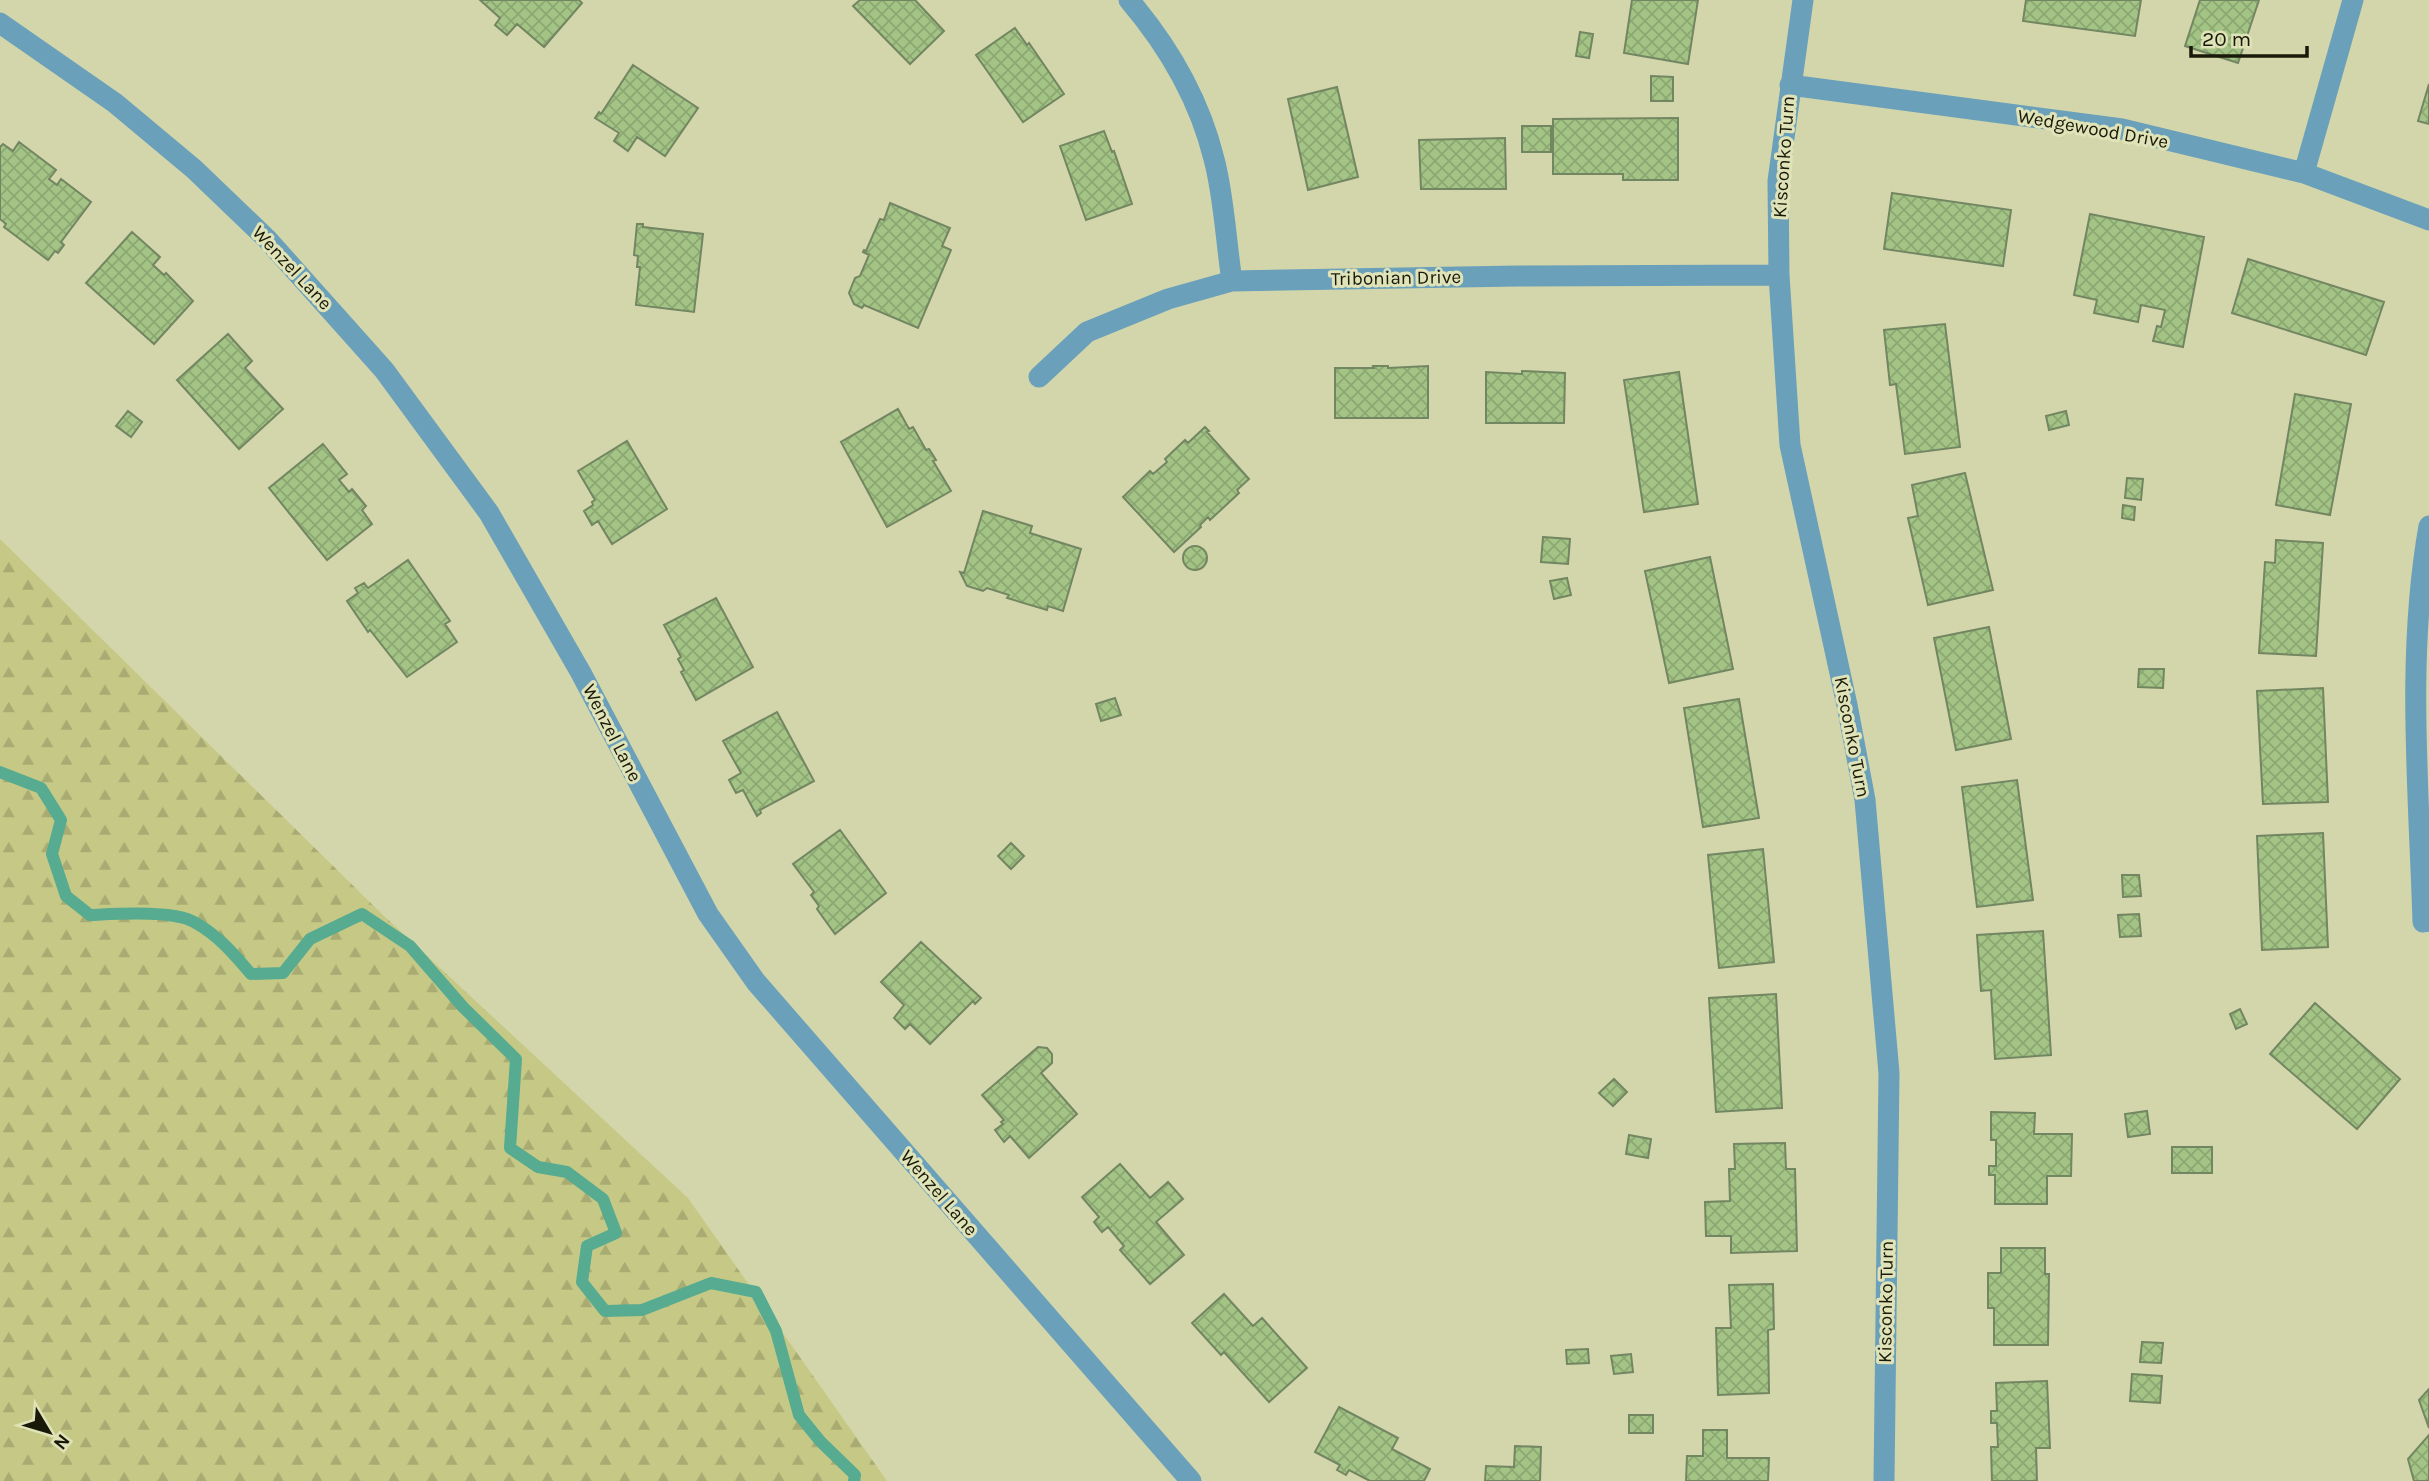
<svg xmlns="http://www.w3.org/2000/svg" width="2429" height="1481" font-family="Karla,sans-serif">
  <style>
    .forest { fill: url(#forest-firs) }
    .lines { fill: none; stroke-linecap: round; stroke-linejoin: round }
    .stream { stroke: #56ab90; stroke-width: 12 }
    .building { fill: url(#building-cross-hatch); stroke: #738662; stroke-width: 2 }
    .minor { stroke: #6aa0ba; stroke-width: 21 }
    .labels { text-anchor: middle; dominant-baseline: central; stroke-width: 6; stroke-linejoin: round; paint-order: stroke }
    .street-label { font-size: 19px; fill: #181909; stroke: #e0e3b8 }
  </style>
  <defs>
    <pattern id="forest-firs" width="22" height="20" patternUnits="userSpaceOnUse" patternTransform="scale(1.75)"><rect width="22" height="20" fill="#c6c986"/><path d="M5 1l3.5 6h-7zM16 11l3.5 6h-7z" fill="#a9ac72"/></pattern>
    <pattern id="building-cross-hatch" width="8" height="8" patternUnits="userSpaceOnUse" patternTransform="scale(1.75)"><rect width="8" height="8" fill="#a3c485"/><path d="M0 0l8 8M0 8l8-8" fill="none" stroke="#8ca872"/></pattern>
  </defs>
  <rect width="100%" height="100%" fill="#d3d6ab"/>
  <path class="forest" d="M0,539L383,915L688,1198L887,1481H0Z"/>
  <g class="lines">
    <path class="stream" d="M0,772L41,788L61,820L52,854L66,896L90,915C115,914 173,910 194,922C218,935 234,954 251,974L283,973L310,939L362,914L410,946L463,1007L516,1059L510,1148L538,1167L567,1172L603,1199L616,1233L587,1246L582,1282L605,1311L642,1310L711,1283L756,1292L776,1331L799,1415L820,1441L855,1475L854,1481"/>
  </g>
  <path class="building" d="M480,0H579L582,3L544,47L517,24L507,35L495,25L500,18Z
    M860,0H915L944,31L910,64L853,6Z
    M1632,0H1698L1688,64L1624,53Z
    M2026,0H2141L2135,36L2023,21Z
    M2200,0H2259L2238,63L2185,46Z
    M1015,28L1027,45L1029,43L1064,94L1023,122L976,55Z
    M1580,32L1593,34L1589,58L1576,56Z
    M633,65L698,108L665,156L637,137L628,151L614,141L619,133L595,118L599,112L601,114Z
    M1651,76L1673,77V101H1651Z
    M2429,84V124L2418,121Z
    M1337,87L1358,177L1308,190L1288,99Z
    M1678,118V180H1623V174H1553V119Z
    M1522,126H1551V152H1522Z
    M1104,131L1112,152L1114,151L1132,204L1086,220L1060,146Z
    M1505,138L1506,189H1421L1419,140Z
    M19,142L56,170L49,179L57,185L61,179L91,202L61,242L64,245L58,253L55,251L48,260L4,227L6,224L0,219V147L3,144L13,151Z
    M1892,193L2011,210L2003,266L1884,249Z
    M890,203L950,228L942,246L951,250L918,328L864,305L862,308L854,304L849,293L855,278L860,276L869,255L863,252L864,250L866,251L880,219L884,220Z
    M2090,214L2204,237L2183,347L2153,341L2157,326L2161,327L2165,310L2141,305L2138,322L2094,313L2097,300L2074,295Z
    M637,224H643V227L703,234L694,312L636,305L640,267H637L638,256L634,255Z
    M132,232L160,257L153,265L164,275L166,273L193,301L154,344L86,283Z
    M2248,259L2384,302L2366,355L2232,313Z
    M1945,324L1960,447L1905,454L1896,384L1890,385L1884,330Z
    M228,334L252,361L245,368L283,409L239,449L177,380Z
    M1373,366H1388V368L1428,366V418H1335V368H1374Z
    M1522,371L1565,373L1564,423H1486V372L1522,374Z
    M1679,372L1698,504L1644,512L1624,380Z
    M2295,394L2351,404L2330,515L2276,505Z
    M898,409L909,429L913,427L926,450L929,449L936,460L933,461L951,491L887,527L841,442Z
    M128,411L142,422L131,437L116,426Z
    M2066,411L2069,425L2049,430L2046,416Z
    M1205,427L1209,431L1207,432L1249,479L1237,490L1239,493L1210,520L1208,517L1200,525L1201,527L1174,552L1123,497L1150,471L1153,474L1167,462L1165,459L1185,440L1188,443Z
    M627,441L667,509L612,544L598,521L592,525L584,511L593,505L592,502L595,500L578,471Z
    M323,444L347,474L339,480L349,492L352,489L366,506L362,510L372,524L327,560L269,488Z
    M1965,473L1993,590L1928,605L1908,518L1918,516L1912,485Z
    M2127,478L2143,479L2141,500L2125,498Z
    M2123,505L2135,507L2134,520L2122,518Z
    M983,511L1032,526L1030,533L1081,549L1063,611L1048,606L1047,610L1007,598L1009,595L987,588L983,591L967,586L960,572L964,573Z
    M1543,537L1570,539L1568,564L1541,562Z
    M2276,540L2323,543L2316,656L2259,653L2265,562L2275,563Z
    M1183 558a12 12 0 1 1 24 0a12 12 0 1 1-24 0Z
    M1710,557L1733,669L1669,683L1645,571Z
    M408,560L450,621L445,624L457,642L407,677L370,630L368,632L347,601L358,593L355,588L364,583L368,588Z
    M1567,578L1571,595L1554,599L1550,581Z
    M716,598L753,667L696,700L681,672L684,670L678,659L681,657L664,625Z
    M1989,627L2011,739L1956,750L1934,638Z
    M2139,669H2164L2163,688L2138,687Z
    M2323,688L2328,802L2263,804L2257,691Z
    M1115,698L1121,715L1101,721L1096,704Z
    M1739,699L1759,818L1703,827L1684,708Z
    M777,712L814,781L760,810L761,813L757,816L743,790L736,793L729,780L741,773L723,741Z
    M2017,780L2033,900L1977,907L1962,787Z
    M840,830L886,893L835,934L817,909L819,906L811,895L814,892L793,864Z
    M2323,833L2328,947L2262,950L2257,836Z
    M1011,843L1024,856L1011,869L998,856Z
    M1763,849L1774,962L1719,968L1708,855Z
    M2122,875H2139L2141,896L2123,897Z
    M2139,914L2141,936L2120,937L2118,915Z
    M2043,931L2051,1055L1995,1059L1991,990L1981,991L1977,935Z
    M921,942L981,998L975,1004L973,1001L930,1044L910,1024L905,1029L894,1018L904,1005L881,982Z
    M1776,994L1782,1108L1716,1112L1709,998Z
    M2315,1003L2400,1079L2357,1129L2270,1054Z
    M2240,1009L2247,1024L2236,1029L2230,1014Z
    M1038,1047L1047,1048L1052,1054V1063L1041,1073L1077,1114L1029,1158L1010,1136L1004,1142L995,1130L1003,1124L1001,1122L1004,1120L982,1095Z
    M1614,1079L1627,1092L1613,1106L1599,1093Z
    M2147,1111L2150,1134L2128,1137L2125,1114Z
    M1991,1112L2035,1113L2034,1134H2072L2071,1176H2047V1204H1995V1175H1989V1166H1996V1140H1991Z
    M1629,1135L1651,1139L1648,1158L1626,1154Z
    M1785,1143L1786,1169H1795L1797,1251L1731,1253V1236H1706L1705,1202L1730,1201L1729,1169H1735L1734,1144Z
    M2172,1147H2212V1173H2172Z
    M1120,1164L1150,1198L1168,1182L1183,1199L1156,1222L1184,1255L1150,1284L1120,1250L1124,1246L1108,1227L1102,1232L1094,1222L1099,1217L1082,1197Z
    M2001,1248H2045V1274H2049L2048,1345H1994V1308H1988V1273H2001Z
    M1773,1284L1774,1329L1768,1330L1769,1393L1718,1395L1716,1328H1731L1729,1285Z
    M1224,1294L1253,1326L1262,1318L1307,1368L1269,1402L1224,1352L1221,1355L1192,1323Z
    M2142,1342L2163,1343L2161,1363L2140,1362Z
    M1588,1349L1589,1363L1567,1364L1566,1350Z
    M1631,1354L1633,1372L1614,1374L1611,1356Z
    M2132,1374L2162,1376L2160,1403L2130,1401Z
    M2047,1381L2050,1448H2036L2037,1481H1992L1991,1447H1998L1997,1423H1991V1411H1997L1996,1383Z
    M2429,1389V1428L2419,1400Z
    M1339,1407L1398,1438L1392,1449L1430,1469L1424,1481H1370L1349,1470L1346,1475L1337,1470L1340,1465L1315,1452Z
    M1629,1415H1653V1433H1629Z
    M1703,1430H1727V1458H1769L1768,1481H1686L1687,1456H1703Z
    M2429,1435V1481H2414L2408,1459Z
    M1515,1446L1541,1447L1540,1481H1485L1486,1466L1514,1467Z"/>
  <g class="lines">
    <path class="minor" d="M1129,0C1169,47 1199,98 1214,159C1224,196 1226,242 1232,281
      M1803,0L1778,181L1779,275L1790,445L1847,705L1865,800L1889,1073L1884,1481
      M0,23L115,103L194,169L267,239L384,370L489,513L581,673L708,914L756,982L1191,1481
      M1790,85L2122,129L2304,173L2429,220
      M2304,173L2353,0
      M1039,377L1087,332L1168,299L1232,281L1518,276L1779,275
      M2429,526C2406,656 2419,791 2423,922L2429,921"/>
  </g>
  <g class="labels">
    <g class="street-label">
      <text transform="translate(2093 129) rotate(10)">Wedgewood Drive</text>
      <text transform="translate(1784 157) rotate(-86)">Kisconko Turn</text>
      <text transform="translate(292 268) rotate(47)">Wenzel Lane</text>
      <text transform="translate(1396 278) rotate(-1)">Tribonian Drive</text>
      <text transform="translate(612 733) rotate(63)">Wenzel Lane</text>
      <text transform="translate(1852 737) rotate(79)">Kisconko Turn</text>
      <text transform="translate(939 1193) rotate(49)">Wenzel Lane</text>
      <text transform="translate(1886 1302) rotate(-89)">Kisconko Turn</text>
    </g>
  </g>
  <g transform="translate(49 1432) rotate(128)" stroke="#e0e3b8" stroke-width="5" paint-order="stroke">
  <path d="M0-5L12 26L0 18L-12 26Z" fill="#181909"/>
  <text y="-10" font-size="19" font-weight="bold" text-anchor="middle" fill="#181909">N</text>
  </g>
  <path d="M2191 46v10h116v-10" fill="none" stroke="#181909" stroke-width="3.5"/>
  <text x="2202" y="46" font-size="21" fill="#181909" stroke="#e0e3b8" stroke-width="5" paint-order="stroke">20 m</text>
</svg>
